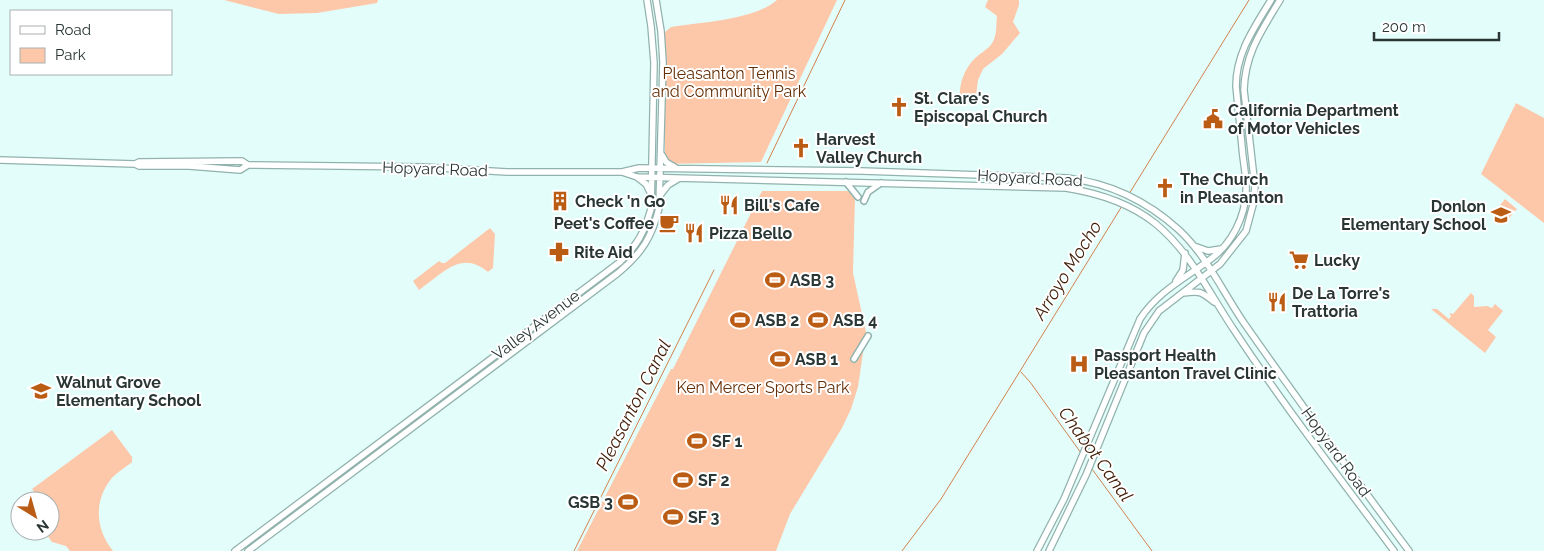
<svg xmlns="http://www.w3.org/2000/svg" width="1544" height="551" font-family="Raleway,sans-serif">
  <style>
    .green { fill: #fdc8aa }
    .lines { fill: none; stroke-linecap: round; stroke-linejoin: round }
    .stream { stroke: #d4814e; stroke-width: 1 }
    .tertiary-casing { stroke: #91b2ad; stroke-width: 8 }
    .secondary-casing { stroke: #91b2ad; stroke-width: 8 }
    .tertiary { stroke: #fff; stroke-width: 5 }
    .secondary { stroke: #fff; stroke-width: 5.5 }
    .labels { text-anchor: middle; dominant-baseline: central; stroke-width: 4; stroke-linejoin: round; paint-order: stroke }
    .park-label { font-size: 16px; fill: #652f07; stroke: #fff }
    .poi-label { font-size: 16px; font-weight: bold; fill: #293634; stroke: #fff; text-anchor: start }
    .street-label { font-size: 16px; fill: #293634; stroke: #fff }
    .water-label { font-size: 18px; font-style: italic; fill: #42200a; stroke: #fff }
  </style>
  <rect width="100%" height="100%" fill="#e3fefa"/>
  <path class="green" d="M224,0H378L377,3L317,13L279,14Z
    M777,0H837L761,162L665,164V32L671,27C702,22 754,20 777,0Z
    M988,0H1019V5L1013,22L1020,33L1002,54L983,69L978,80L975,104L960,100C958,83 966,64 980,54C987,49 993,45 995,36C997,30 996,22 997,16L985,7Z
    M1516,103L1544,118V223L1481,174Z
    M762,191H848L855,197L853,273L866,332L858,387L851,409L842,428L790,514L776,551H577L671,369H673Z
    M1505,199L1517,209L1509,218L1497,209Z
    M490,228L495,234L493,268L488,272C461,249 442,274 419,290L413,281L439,261L442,263H445Z
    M1471,293L1474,296V307L1487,306L1492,308L1495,304L1503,311L1488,330L1496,337L1485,353L1431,309H1437L1449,319L1451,316L1449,313L1453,314Z
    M112,430L132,457V462C125,468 116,473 111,479C93,502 96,530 113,551H70L66,546L52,542L44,531H50V501H41L32,489Z"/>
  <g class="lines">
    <path class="stream" d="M767,163L845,0
      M1129,194L1249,0
      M1021,372L1030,382L1081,453
      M1092,469L1152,551
      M574,551L714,270
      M902,551L941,499L1122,206"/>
    <defs>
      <path id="tertiary" d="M846,182L858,197
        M864,201L868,192L881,183
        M854,359L868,336"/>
      <path id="secondary" d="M662,155L666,162L676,168
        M0,160L135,164L139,166H189L240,170L248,165L423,167L507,172H622L637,177L1066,188C1098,193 1130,203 1156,224C1191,253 1209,293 1234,330C1284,406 1340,478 1394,551
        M135,164L139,162L242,161L248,165
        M622,172L639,168L862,171L1067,178C1110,183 1147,201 1179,230C1206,255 1223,292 1244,323C1298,400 1353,476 1409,551
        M637,177L646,184L651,194
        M661,194L668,185L678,179
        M1194,246L1208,251L1221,249
        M1176,281L1183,270L1185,253
        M1183,293C1200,291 1201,291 1214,302
        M235,551L620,262C638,244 644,233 651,209L654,63L651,26L647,0
        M248,551L618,273C642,253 652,237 659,208L663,62L661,31L656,0
        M1037,551L1064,499L1140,319C1158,291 1186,278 1212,258C1232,243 1245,217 1246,192C1247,178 1243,162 1242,147C1240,127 1238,107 1236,86C1236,53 1254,28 1271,0
        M1049,551L1086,475L1144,333L1159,311L1220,264L1246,231L1253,205L1255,187L1244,90C1245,53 1262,30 1280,0"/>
    </defs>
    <use href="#tertiary" class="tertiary-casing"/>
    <use href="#secondary" class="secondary-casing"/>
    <use href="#tertiary" class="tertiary"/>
    <use href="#secondary" class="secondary"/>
  </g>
  <defs>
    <symbol id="church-bare" viewBox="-9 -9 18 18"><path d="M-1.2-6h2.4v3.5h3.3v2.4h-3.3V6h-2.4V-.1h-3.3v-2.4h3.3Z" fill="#bb5c14" stroke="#fff" stroke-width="2.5" paint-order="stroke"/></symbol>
    <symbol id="civic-bare" viewBox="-9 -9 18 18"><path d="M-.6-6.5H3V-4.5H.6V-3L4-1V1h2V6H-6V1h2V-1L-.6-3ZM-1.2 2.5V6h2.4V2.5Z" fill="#bb5c14" stroke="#fff" stroke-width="2.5" paint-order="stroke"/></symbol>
    <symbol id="building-bare" viewBox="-9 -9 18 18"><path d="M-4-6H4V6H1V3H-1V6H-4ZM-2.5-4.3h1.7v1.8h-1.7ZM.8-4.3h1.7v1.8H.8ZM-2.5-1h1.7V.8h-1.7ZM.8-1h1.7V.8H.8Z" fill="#bb5c14" stroke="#fff" stroke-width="2.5" paint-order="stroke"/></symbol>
    <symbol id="restaurant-bare" viewBox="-9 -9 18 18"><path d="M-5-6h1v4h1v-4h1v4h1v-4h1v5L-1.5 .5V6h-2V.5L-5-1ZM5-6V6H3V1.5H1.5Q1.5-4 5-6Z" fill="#bb5c14" stroke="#fff" stroke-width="2.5" paint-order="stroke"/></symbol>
    <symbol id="school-bare" viewBox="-9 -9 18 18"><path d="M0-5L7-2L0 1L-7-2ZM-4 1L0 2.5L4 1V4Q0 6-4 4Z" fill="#bb5c14" stroke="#fff" stroke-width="2.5" paint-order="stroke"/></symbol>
    <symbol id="cafe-bare" viewBox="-9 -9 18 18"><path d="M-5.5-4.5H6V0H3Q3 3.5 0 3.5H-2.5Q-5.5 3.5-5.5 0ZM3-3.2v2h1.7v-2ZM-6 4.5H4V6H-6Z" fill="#bb5c14" stroke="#fff" stroke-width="2.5" paint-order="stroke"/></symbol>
    <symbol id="pharmacy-bare" viewBox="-9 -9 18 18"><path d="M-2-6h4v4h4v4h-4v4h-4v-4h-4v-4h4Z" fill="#bb5c14" stroke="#fff" stroke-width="2.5" paint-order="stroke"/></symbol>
    <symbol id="supermarket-bare" viewBox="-9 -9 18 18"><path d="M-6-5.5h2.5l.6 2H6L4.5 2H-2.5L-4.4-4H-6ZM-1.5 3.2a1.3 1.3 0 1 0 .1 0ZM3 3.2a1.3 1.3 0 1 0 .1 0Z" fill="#bb5c14" stroke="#fff" stroke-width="2.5" paint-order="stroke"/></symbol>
    <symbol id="stadium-bare" viewBox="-9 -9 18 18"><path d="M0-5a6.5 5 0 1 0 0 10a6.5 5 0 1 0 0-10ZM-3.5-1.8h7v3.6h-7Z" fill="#bb5c14" stroke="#fff" stroke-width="2.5" paint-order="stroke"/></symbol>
    <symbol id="hospital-bare" viewBox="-9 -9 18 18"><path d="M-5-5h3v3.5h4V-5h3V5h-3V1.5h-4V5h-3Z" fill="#bb5c14" stroke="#fff" stroke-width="2.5" paint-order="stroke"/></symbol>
  </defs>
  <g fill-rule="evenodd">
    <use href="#church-bare" x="885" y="93" width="28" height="28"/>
    <use href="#civic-bare" x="1199" y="105" width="28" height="28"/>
    <use href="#church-bare" x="787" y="134" width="28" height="28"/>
    <use href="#church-bare" x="1151" y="174" width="28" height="28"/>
    <use href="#building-bare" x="546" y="187" width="28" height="28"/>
    <use href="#restaurant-bare" x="715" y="191" width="28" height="28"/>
    <use href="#school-bare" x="1487" y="201" width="28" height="28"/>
    <use href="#cafe-bare" x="655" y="209" width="28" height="28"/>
    <use href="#restaurant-bare" x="680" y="219" width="28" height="28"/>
    <use href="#pharmacy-bare" x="545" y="238" width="28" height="28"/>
    <use href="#supermarket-bare" x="1285" y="246" width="28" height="28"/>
    <use href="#stadium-bare" x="761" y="266" width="28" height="28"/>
    <use href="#restaurant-bare" x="1263" y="288" width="28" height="28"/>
    <use href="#stadium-bare" x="726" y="306" width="28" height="28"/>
    <use href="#stadium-bare" x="804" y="306" width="28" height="28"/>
    <use href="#stadium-bare" x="766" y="345" width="28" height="28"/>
    <use href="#hospital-bare" x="1065" y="350" width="28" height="28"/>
    <use href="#school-bare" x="27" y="377" width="28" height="28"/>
    <use href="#stadium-bare" x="683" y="427" width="28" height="28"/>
    <use href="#stadium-bare" x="669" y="466" width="28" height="28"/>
    <use href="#stadium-bare" x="614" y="488" width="28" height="28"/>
    <use href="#stadium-bare" x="659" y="503" width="28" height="28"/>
  </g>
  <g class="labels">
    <g class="park-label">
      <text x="729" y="73">Pleasanton Tennis<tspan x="729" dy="18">and Community Park</tspan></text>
      <text x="763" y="387">Ken Mercer Sports Park</text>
    </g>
    <g class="poi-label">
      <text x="914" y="98">St. Clare's<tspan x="914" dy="18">Episcopal Church</tspan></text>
      <text x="1228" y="110">California Department<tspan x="1228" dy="18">of Motor Vehicles</tspan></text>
      <text x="816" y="139">Harvest<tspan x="816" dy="18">Valley Church</tspan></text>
      <text x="1180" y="179">The Church<tspan x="1180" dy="18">in Pleasanton</tspan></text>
      <text x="575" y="201">Check 'n Go</text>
      <text x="744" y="205">Bill's Cafe</text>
      <text x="1486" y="206" text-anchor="end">Donlon<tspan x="1486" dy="18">Elementary School</tspan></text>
      <text x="654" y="223" text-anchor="end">Peet's Coffee</text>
      <text x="709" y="233">Pizza Bello</text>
      <text x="574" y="252">Rite Aid</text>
      <text x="1314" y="260">Lucky</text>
      <text x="790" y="280">ASB 3</text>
      <text x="1292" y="293">De La Torre's<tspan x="1292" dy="18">Trattoria</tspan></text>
      <text x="755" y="320">ASB 2</text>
      <text x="833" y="320">ASB 4</text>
      <text x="1094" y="355">Passport Health<tspan x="1094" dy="18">Pleasanton Travel Clinic</tspan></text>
      <text x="795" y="359">ASB 1</text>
      <text x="56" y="382">Walnut Grove<tspan x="56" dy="18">Elementary School</tspan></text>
      <text x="712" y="441">SF 1</text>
      <text x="698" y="480">SF 2</text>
      <text x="613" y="502" text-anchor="end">GSB 3</text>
      <text x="688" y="517">SF 3</text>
    </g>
    <g class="street-label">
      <text transform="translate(435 169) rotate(2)">Hopyard Road</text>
      <text transform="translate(1030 178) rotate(3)">Hopyard Road</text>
      <text transform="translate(536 325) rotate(-37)">Valley Avenue</text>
      <text transform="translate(1336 452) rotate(54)">Hopyard Road</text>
    </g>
    <g class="water-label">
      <text transform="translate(1067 270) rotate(-58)">Arroyo Mocho</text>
      <text transform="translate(633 405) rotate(-63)">Pleasanton Canal</text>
      <text transform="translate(1096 454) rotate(54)">Chabot Canal</text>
    </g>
  </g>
  <rect x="10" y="10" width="162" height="65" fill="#ffffff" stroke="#a9afae"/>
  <rect x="20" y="26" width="25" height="8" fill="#ffffff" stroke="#a9afae"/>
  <text x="55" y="35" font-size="15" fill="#293634">Road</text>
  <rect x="20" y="48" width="25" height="15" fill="#fdc8aa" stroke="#a9afae"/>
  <text x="55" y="60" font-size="15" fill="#293634">Park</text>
  <g transform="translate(35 516) rotate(143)"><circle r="24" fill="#ffffff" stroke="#a9afae"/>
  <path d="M0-4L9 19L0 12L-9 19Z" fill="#bb5c14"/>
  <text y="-8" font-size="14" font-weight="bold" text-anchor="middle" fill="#293634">N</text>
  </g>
  <path d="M1374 32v8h125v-8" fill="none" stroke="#293634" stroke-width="2.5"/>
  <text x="1382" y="32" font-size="15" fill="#293634" stroke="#ffffff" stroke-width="4" paint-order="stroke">200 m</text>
</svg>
